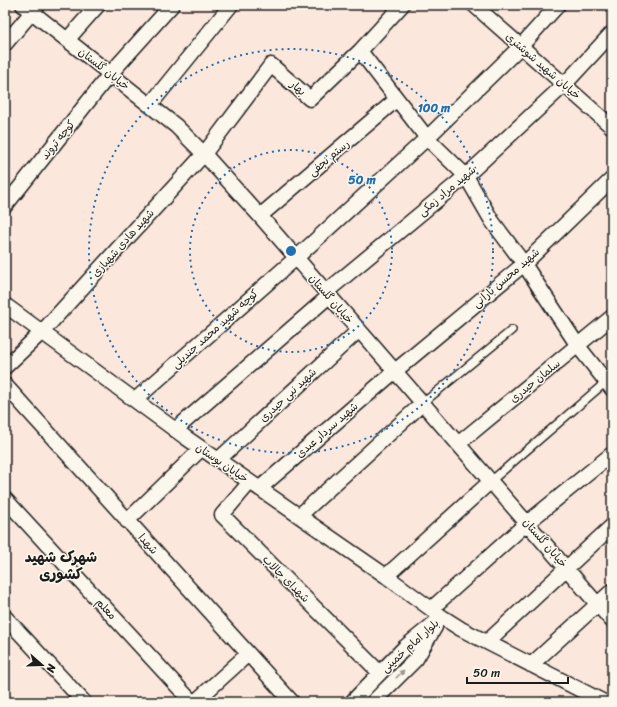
<svg xmlns="http://www.w3.org/2000/svg" width="617" height="707" font-family="Sriracha,'Playpen Sans Arabic',sans-serif">
  <style>
    .lines { fill: none; stroke-linecap: round; stroke-linejoin: round }
    .lane-casing { stroke: #1c1c1c; stroke-width: 10 }
    .street-casing { stroke: #1c1c1c; stroke-width: 17 }
    .lane { stroke: #fbf7ec; stroke-width: 7 }
    .street { stroke: #fbf7ec; stroke-width: 14 }
    .oneway { fill: #97948e }
    .ring { fill: none; stroke: #1f6fb2; stroke-width: 2; stroke-dasharray: 2 4 }
    .labels { text-anchor: middle; dominant-baseline: central; stroke-width: 3; stroke-linejoin: round; paint-order: stroke }
    .street-label { font-size: 11px; fill: #1c1c1c; stroke: #fbf7ec }
    .district-label { font-size: 15px; font-weight: bold; fill: #1c1c1c; stroke: #fbf7ec }
    .centre { fill: #1f6fb2; stroke: #fbf7ec; stroke-width: 2 }
    .ring-label { font-size: 12px; text-anchor: middle; font-weight: bold; fill: #1f6fb2; stroke: #fbf7ec; stroke-width: 3; stroke-linejoin: round; paint-order: stroke }
  </style>
  <rect width="100%" height="100%" fill="#fce7dd"/>
  <filter id="ink" filterUnits="userSpaceOnUse"><feTurbulence type="fractalNoise" baseFrequency=".025" numOctaves="2"/><feDisplacementMap in="SourceGraphic" scale="8" xChannelSelector="R" yChannelSelector="G"/><feConvolveMatrix kernelMatrix="1 2 1 2 8 2 1 2 1" color-interpolation-filters="sRGB"/></filter>
  <g filter="url(#ink)">
    <g class="lines">
      <defs>
        <path id="lane" d="M423,403L512,330
          M491,481L607,381"/>
        <path id="street" d="M23,5L176,126L204,154L260,216L612,621
          M474,5L612,127
          M67,40L98,5
          M5,44L38,5
          M360,51L427,138L466,176L492,221L524,264L578,346L612,389
          M150,105L231,5
          M5,206L110,74L172,5
          M260,216L397,99
          M326,292L466,176L564,85L612,33
          M5,305L185,437L386,576L442,617L461,629L604,702
          M5,367L42,332L204,154L271,65L310,99L360,51L402,5
          M5,385L292,702
          M135,400L296,258L427,138L521,46L558,5
          M175,430L329,296
          M458,444L612,317
          M218,460L359,330
          M250,482L222,515L380,673
          M260,488L395,371L524,264L612,179
          M5,499L192,702
          M299,516L423,403
          M127,521L201,449
          M386,576L491,481
          M431,609L527,523L612,454
          M5,617L84,702
          M487,642L612,526
          M531,665L612,591
          M195,702L248,654
          M352,702L405,647L442,617
          M373,702L416,659L435,627"/>
      </defs>
      <use href="#lane" class="lane-casing"/>
      <use href="#street" class="street-casing"/>
      <use href="#lane" class="lane"/>
      <use href="#street" class="street"/>
    </g>
    <defs><path id="oneway-solid" d="M-6-.8H1V-3.2L6.5 0L1 3.2V.8H-6Z"/></defs>
    <use class="oneway" href="#oneway-solid" transform="translate(400 674) rotate(-45)"/>
  </g>
  <g class="ring">
    <circle cx="291" cy="251" r="101"/>
    <circle cx="291" cy="251" r="202"/>
  </g>
  <g class="labels">
    <g class="street-label">
      <text transform="translate(543 66) rotate(41)">خیابان شهید شوشتری</text>
      <text transform="translate(104 69) rotate(38)">خیابان گلستان</text>
      <text transform="translate(298 88) rotate(41)">بهار</text>
      <text transform="translate(58 140) rotate(-51)">کوچه تروند</text>
      <text transform="translate(329 158) rotate(-40)">رستم نجفی</text>
      <text transform="translate(447 191) rotate(-40)">شهید مراد زمکی</text>
      <text transform="translate(123 243) rotate(-48)">شهید هادی شهبازی</text>
      <text transform="translate(506 278) rotate(-41)">شهید محسن بارانی</text>
      <text transform="translate(331 299) rotate(49)">خیابان گلستان</text>
      <text transform="translate(215 329) rotate(-42)">کوچه شهید محمد جندیلی</text>
      <text transform="translate(535 381) rotate(-39)">سلمان حیدری</text>
      <text transform="translate(288 395) rotate(-43)">شهید نبی حیدری</text>
      <text transform="translate(327 430) rotate(-41)">شهید سردار عبدی</text>
      <text transform="translate(222 463) rotate(34)">خیابان بوستان</text>
      <text transform="translate(545 543) rotate(49)">خیابان گلستان</text>
      <text transform="translate(148 544) rotate(48)">شهدا</text>
      <text transform="translate(286 579) rotate(45)">شهدای چالاب</text>
      <text transform="translate(106 609) rotate(47)">معلم</text>
      <text transform="translate(410 646) rotate(-42)">بلوار امام خمینی</text>
    </g>
    <g class="district-label">
      <text x="61" y="557">شهرک شهید<tspan x="61" dy="17">کشوری</tspan></text>
    </g>
  </g>
  <circle cx="291" cy="251" r="6" class="centre"/>
  <g class="ring-label">
    <text x="434" y="112">100 m</text>
    <text x="362" y="184">50 m</text>
  </g>
  <rect width="617" height="707" fill="none" stroke="#fbf7ec" stroke-width="20"/>
  <rect x="10" y="10" width="597" height="687" fill="none" stroke="#1c1c1c" stroke-width="1.5" filter="url(#ink)"/>
  <g transform="translate(42 665) rotate(110)" stroke="#fbf7ec" stroke-width="3" paint-order="stroke">
  <path d="M0-3L7 15L0 10L-7 15Z" fill="#1c1c1c"/>
  <text y="-6" font-size="11" font-weight="bold" text-anchor="middle" fill="#1c1c1c">N</text>
  </g>
  <path d="M467 677v6h101v-6" fill="none" stroke="#1c1c1c" stroke-width="2"/>
  <text x="473" y="677" font-size="12" fill="#1c1c1c" stroke="#fbf7ec" stroke-width="3" paint-order="stroke">50 m</text>
</svg>
